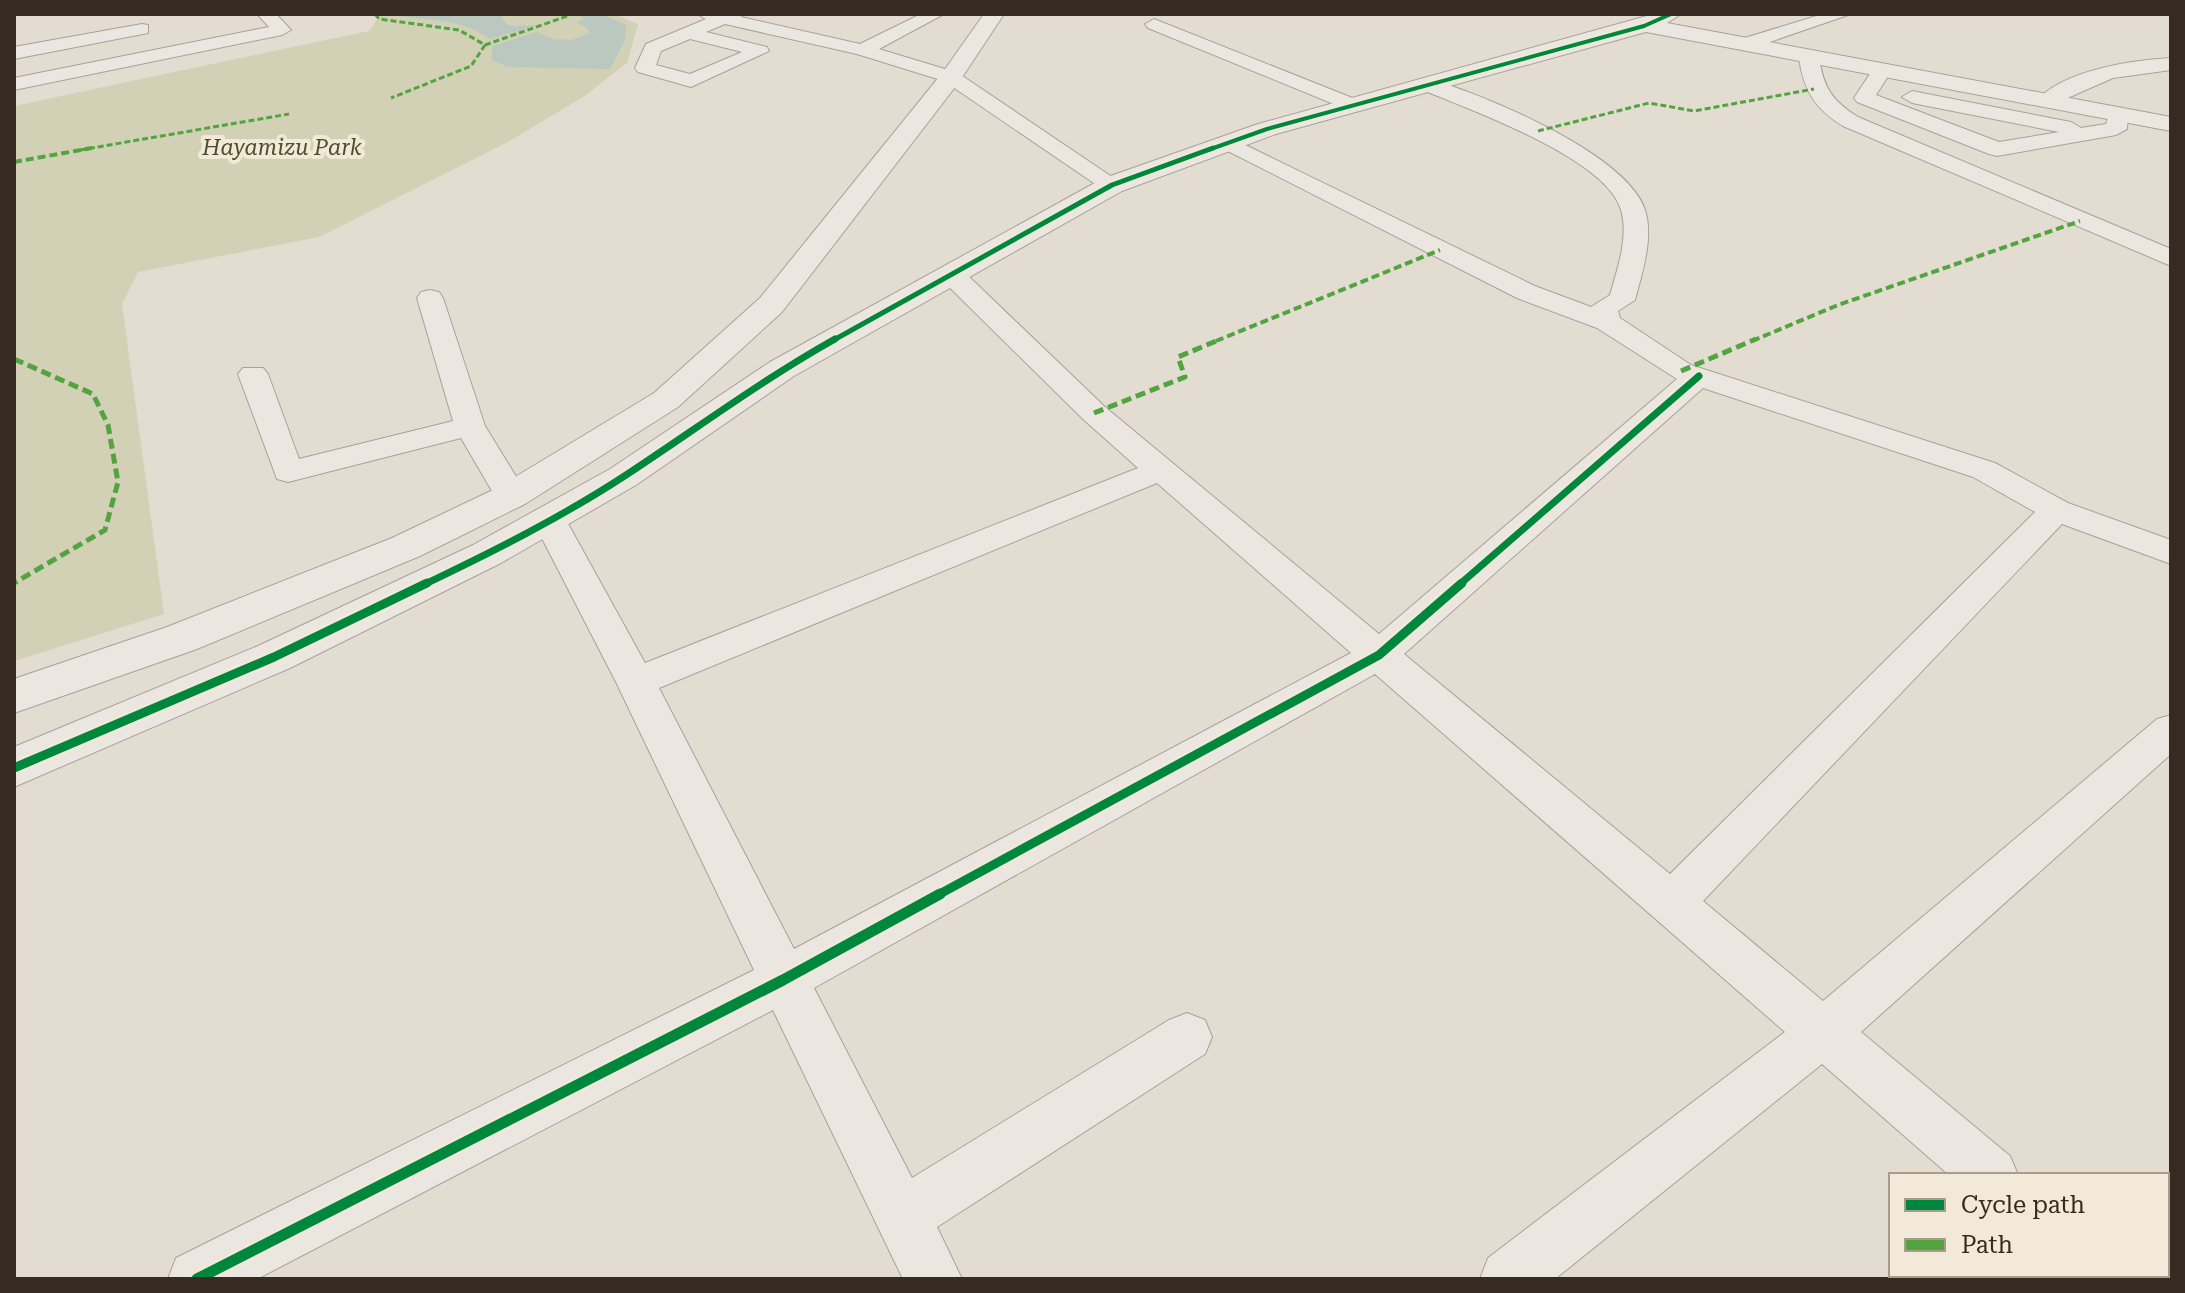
<svg xmlns="http://www.w3.org/2000/svg" width="2185" height="1293" font-family="'Roboto Serif',serif">
  <style>
    .green { fill: #d2d0b5 }
    .water { fill: #bac8bf }
    .lines { fill: none; stroke-linecap: round; stroke-linejoin: round }
    .minor-casing { stroke: #a8a199; stroke-width: 2 }
    .tertiary-casing { stroke: #a8a199; stroke-width: 2 }
    .minor { fill: #ebe7e0; fill-rule: evenodd }
    .tertiary { fill: #ebe7e0; fill-rule: evenodd }
    .quiet-far2 { stroke: #53a441; stroke-width: 3; stroke-dasharray: 6 3; stroke-linecap: butt }
    .quiet-far1 { stroke: #53a441; stroke-width: 4; stroke-dasharray: 8 4; stroke-linecap: butt }
    .quiet { stroke: #53a441; stroke-width: 5; stroke-dasharray: 10 5; stroke-linecap: butt }
    .cycleway-far4-casing { stroke: #f2e9d8; stroke-width: 7 }
    .cycleway-far3-casing { stroke: #f2e9d8; stroke-width: 8 }
    .cycleway-far2-casing { stroke: #f2e9d8; stroke-width: 11 }
    .cycleway-far1-casing { stroke: #f2e9d8; stroke-width: 14 }
    .cycleway-casing { stroke: #f2e9d8; stroke-width: 16 }
    .cycleway-far4 { stroke: #00873e; stroke-width: 4 }
    .cycleway-far3 { stroke: #00873e; stroke-width: 5 }
    .cycleway-far2 { stroke: #00873e; stroke-width: 7 }
    .cycleway-far1 { stroke: #00873e; stroke-width: 9 }
    .cycleway { stroke: #00873e; stroke-width: 11 }
    .labels { text-anchor: middle; dominant-baseline: central; stroke-width: 8; stroke-linejoin: round; paint-order: stroke }
    .far-park-label { font-size: 22px; font-style: italic; fill: #4a502a; stroke: #f2e9d8 }
  </style>
  <rect width="100%" height="100%" fill="#e2dcd1"/>
  <path class="green" d="M375,14H614L638,24L627,63L583,97L508,142L319,237L138,272L122,304L164,614L14,661V106L369,31L378,19Z"/>
  <path class="water" d="M390,14H502V19L509,26L538,25L490,39C459,16 425,22 390,14Z
    M581,14H601L626,25L625,40L610,69L508,67L492,60V46L537,32L553,39L572,40L590,33L587,28L577,22L585,19L579,15Z"/>
  <g class="lines">
    <defs>
      <path id="minor" d="M257,14H276L291,30L282,35L14,90V78L269,27Z
        M697,14H743L741,17L860,44L921,14H944L879,49L958,73L1124,185L1120,190H1104L944,81L857,54L725,24L706,32L767,47L769,51L691,87L638,72L635,68L646,44L706,19ZM690,39L742,52L690,74L656,65L661,51Z
        M1823,14H1851L1752,48L1745,50L1736,44L1738,40Z
        M1154,19L1360,101L1363,105L1353,111L1346,109L1148,28L1145,24Z
        M142,24L148,25V33L14,59V47Z
        M1809,51L1819,57C1823,87 1832,101 1858,117L2171,249V266L1843,126C1815,109 1803,90 1799,57Z
        M2171,58V70L2113,78L2047,107L2037,101C2062,70 2134,60 2171,58Z
        M1882,64L1892,70L1876,95L1999,142L2059,132L1912,103L1902,97L1912,91L2071,122L2081,128L2106,124L2111,110L2118,108L2128,114L2127,129L2116,135L1997,156L1989,154L1857,102L1854,98L1875,66Z
        M1425,78C1480,92 1627,154 1645,210C1654,238 1642,273 1635,300L1618,311L1620,318L1691,365L1995,463L2068,503L2171,540V564L2062,524L1703,901L1823,1001L2157,719L2171,715V754L1861,1032L2010,1156L2018,1175H1949L1822,1064L1555,1279H1480L1488,1258L1785,1032L1375,674L814,988L912,1178L1169,1020L1187,1013L1205,1020L1212,1037L1205,1054L937,1227L962,1279H903L773,1010L257,1279H168L176,1258L754,970L616,682L532,519L537,511L549,508L561,511L645,663L1138,468L1083,419L943,281L939,275L943,269H961L1105,407L1379,634L1677,379L1597,328L1517,298L1214,144L1225,137L1233,139L1535,286L1591,307L1610,295C1617,270 1629,237 1621,210C1606,157 1467,109 1418,88L1415,84L1418,80ZM1703,388L1973,477L2035,512L1670,874L1404,654ZM1157,483L1351,653L794,949L659,688Z
        M430,290L439,292L443,298L485,426L528,496L523,503L511,506L499,503L461,438L288,482L277,479L238,374L243,368H263L268,374L299,459L453,421L417,298L421,292Z
        M2078,1275H2139L2141,1279H2080Z"/>
      <path id="tertiary" d="M984,14H1004L959,82L782,312L678,407L525,504L420,556L197,649L14,713V679L167,627L392,538L497,488L654,393L760,298L943,72Z
        M1654,14H1681L1667,23L2171,117V131L1646,32L1276,134L1122,191L794,376L636,485L501,563L290,668L14,787V747L258,646L473,545L610,469L770,362L1102,179L1258,124Z"/>
    </defs>
    <use href="#minor" class="minor-casing"/>
    <use href="#tertiary" class="tertiary-casing"/>
    <use href="#minor" class="minor"/>
    <use href="#tertiary" class="tertiary"/>
    <path class="quiet-far2" d="M375,14L379,19L459,30L485,45L471,66L391,98
      M485,45L573,14
      M1538,131L1649,103L1694,111L1814,89
      M80,150L289,114"/>
    <path class="quiet-far1" d="M14,162L92,148
      M1216,341L1440,250
      M1752,341L1838,305L2080,221"/>
    <path class="quiet" d="M14,359L93,394L108,425L118,482L105,530L14,583
      M1681,371L1756,339
      M1094,413L1185,377L1178,357L1221,339"/>
    <defs>
      <path id="cycleway-far4" d="M1208,150L1267,129L1644,26L1671,14"/>
      <path id="cycleway-far3" d="M832,341L1112,185L1213,148"/>
      <path id="cycleway-far2" d="M423,585C492,552 562,517 626,475C696,429 762,380 835,339
        M1459,585L1699,376"/>
      <path id="cycleway-far1" d="M14,768L274,657L427,583
        M936,896L1379,655L1462,583"/>
      <path id="cycleway" d="M197,1279L783,980L940,894"/>
    </defs>
    <use href="#cycleway-far4" class="cycleway-far4-casing"/>
    <use href="#cycleway-far3" class="cycleway-far3-casing"/>
    <use href="#cycleway-far2" class="cycleway-far2-casing"/>
    <use href="#cycleway-far1" class="cycleway-far1-casing"/>
    <use href="#cycleway" class="cycleway-casing"/>
    <use href="#cycleway-far4" class="cycleway-far4"/>
    <use href="#cycleway-far3" class="cycleway-far3"/>
    <use href="#cycleway-far2" class="cycleway-far2"/>
    <use href="#cycleway-far1" class="cycleway-far1"/>
    <use href="#cycleway" class="cycleway"/>
  </g>
  <g class="labels">
    <g class="far-park-label">
      <text x="282" y="147">Hayamizu Park</text>
    </g>
  </g>
  <rect width="2185" height="1293" fill="none" stroke="#362a21" stroke-width="32"/>
  <rect x="1889" y="1173" width="280" height="104" fill="#f2e9d8" stroke="#a79d8f" stroke-width="2"/>
  <rect x="1905" y="1199" width="40" height="12" fill="#00873e" stroke="#a79d8f" stroke-width="2"/>
  <text x="1961" y="1213" font-size="24" fill="#362a21">Cycle path</text>
  <rect x="1905" y="1239" width="40" height="12" fill="#53a441" stroke="#a79d8f" stroke-width="2"/>
  <text x="1961" y="1253" font-size="24" fill="#362a21">Path</text>
</svg>
